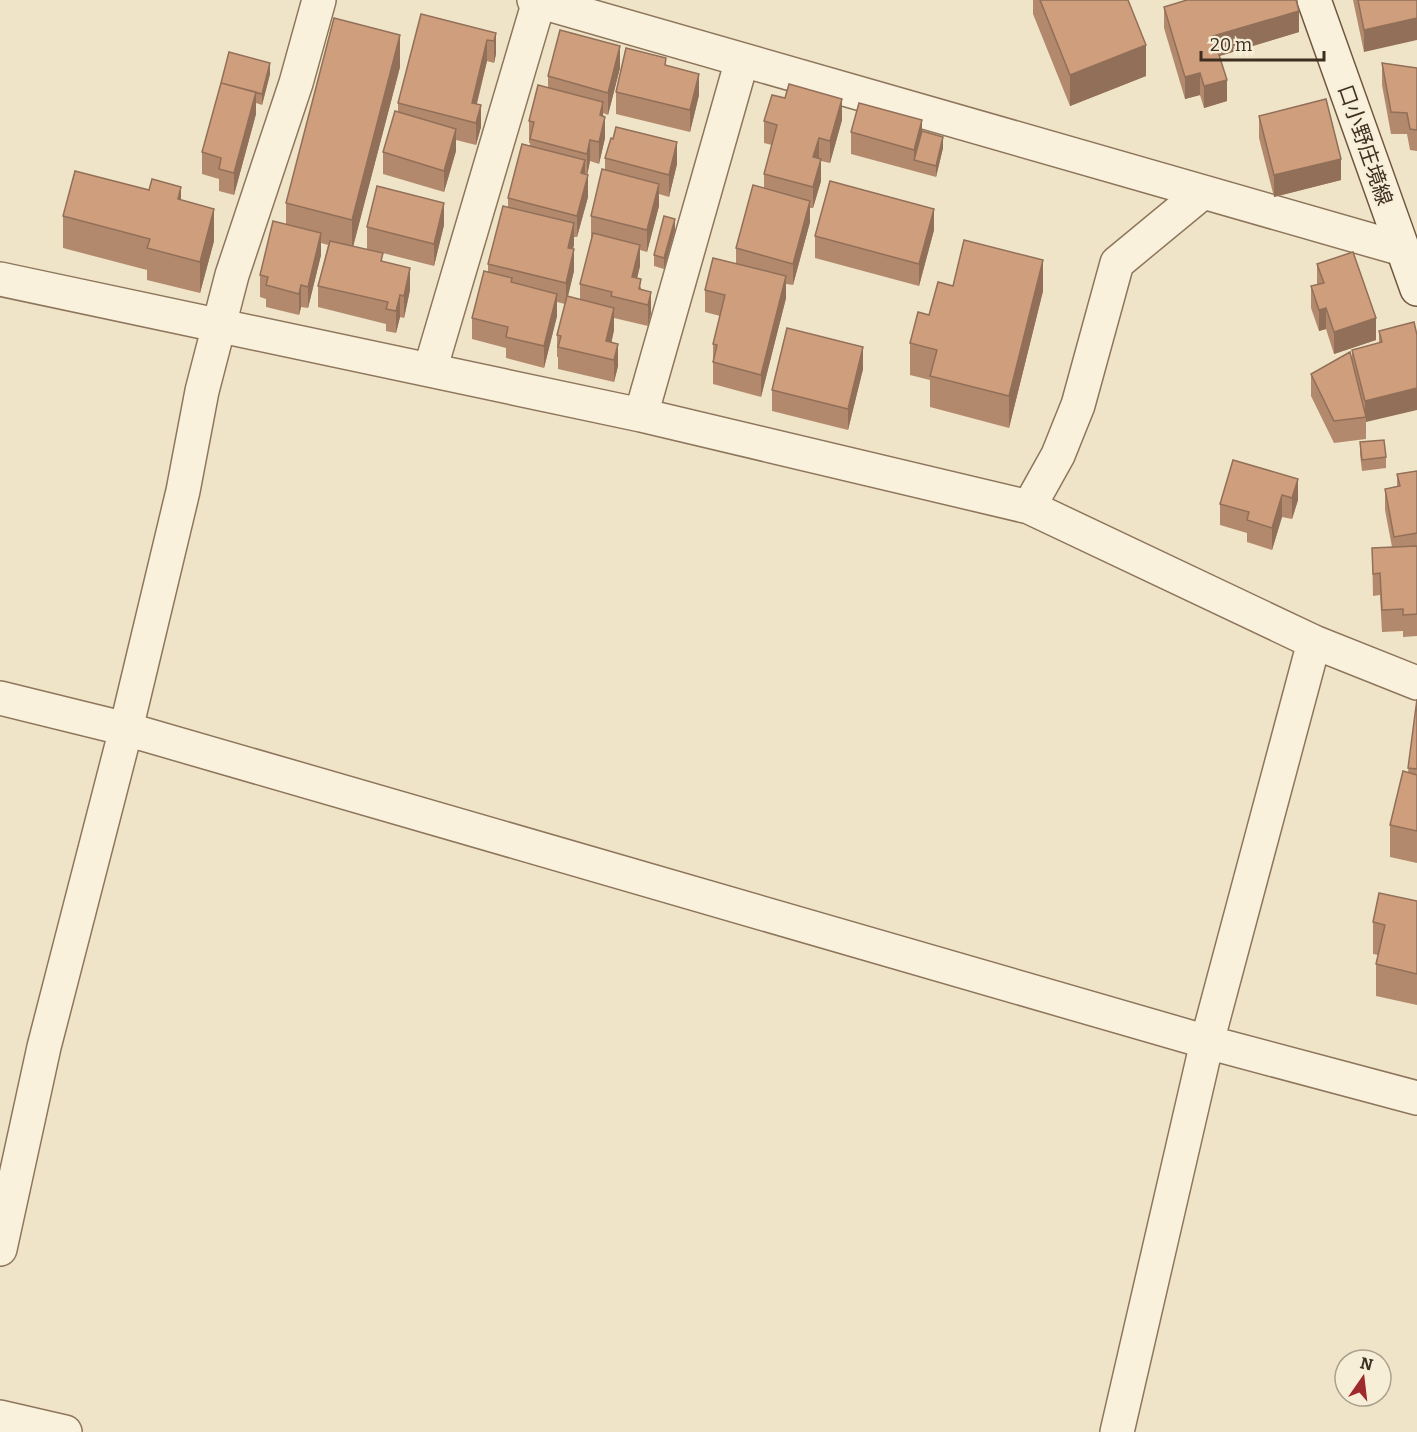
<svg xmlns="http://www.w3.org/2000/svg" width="1417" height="1432" font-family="Bitter,'Noto Sans JP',serif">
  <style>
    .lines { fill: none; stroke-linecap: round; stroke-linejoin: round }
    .street-casing { stroke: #8d765c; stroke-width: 36 }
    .secondary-casing { stroke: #6f573f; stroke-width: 36 }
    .street { stroke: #faf1dc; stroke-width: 33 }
    .secondary { stroke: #faf1dc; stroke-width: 33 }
    .wall { fill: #b2896c }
    .shaded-wall { fill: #916f58 }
    .building { fill: #cf9f7d; stroke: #916f58; stroke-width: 1.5 }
    .labels { text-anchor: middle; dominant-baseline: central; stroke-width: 4.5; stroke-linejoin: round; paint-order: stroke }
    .street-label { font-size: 21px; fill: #3d2e20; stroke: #f7eed8 }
  </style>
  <rect width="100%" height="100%" fill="#f0e4c8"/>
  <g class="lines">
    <defs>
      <path id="street" d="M534,0L1402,249
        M0,279L641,415L1029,507L1314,642L1417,683
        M430,370L539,1
        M641,415L742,60
        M1029,507L1058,455L1078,405L1117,263L1203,192
        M0,698L126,729L1207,1042L1417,1098
        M0,1249L44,1047L126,729L183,491L202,391L232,275L296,83L319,0
        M0,1417L65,1432
        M1117,1432L1207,1042L1314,642"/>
      <path id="secondary" d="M1314,0L1417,289"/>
    </defs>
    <use href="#street" class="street-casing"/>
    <use href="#secondary" class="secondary-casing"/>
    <use href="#street" class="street"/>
    <use href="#secondary" class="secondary"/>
  </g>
  <path class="wall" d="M1033,0H1128L1146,76L1070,106L1033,14Z
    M1353,0H1417L1364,52Z
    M1164,7L1299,32L1219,56L1227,101L1204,108L1200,95L1185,99L1164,28Z
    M496,33V54L494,63L487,61L477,104L481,127L476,145L456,140V151L444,192L383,174V152L398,112V103Z
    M1382,63L1417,68V151L1410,150L1407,134H1391L1382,85Z
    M666,65L699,95L690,132L616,114V92Z
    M400,67L353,246L383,261L410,290L404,318L400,317L396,333L386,331V324L318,307V286L328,245L321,243V255L308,308L301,307L299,315L266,307V299L260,297V275L286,224V203Z
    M620,68L608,115L603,113L605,138L599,164L590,161L587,175L588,197L577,237H574L573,249L574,271L567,297L580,300V284L592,237H591V216L605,170V158L677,164L669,197L659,194V206L647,252L640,250V266L637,278L651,313L648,326L614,318V330L611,343L618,366L614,382L558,369V357H557V335L565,304L557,302V316L544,368L506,358V348L472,339V318L488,272V264L508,207V198L530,146V143H529V121L548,87V76Z
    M270,74L262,105L256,103V114L234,195L219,191V179L202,174V152Z
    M1259,116L1341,180L1274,197L1259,138Z
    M842,120L830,163L821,161V181L813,208H810V222L793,285L786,284V298L761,397L713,384V344L720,316L705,312V290L736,264V248L764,188V174L772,145L764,143V121Z
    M922,131L943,148L936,177L851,154V132Z
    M181,200L214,241L200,293L147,280V270L63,248V216Z
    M444,225L434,266L367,249V227Z
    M675,230L664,269L654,266V255Z
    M934,230L919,286L815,258V236Z
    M1317,264L1376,340L1334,354L1326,329L1319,331L1311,308V286L1317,285Z
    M953,286L1043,291L1009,428L930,407V380L910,375V343L929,315Z
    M1379,331L1417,335L1366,422V439L1334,443L1311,396V374L1352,359V350L1379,343Z
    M863,369L848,430L772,411V390Z
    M1360,442L1386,457V468L1362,471L1360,454Z
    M1233,460L1298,500L1292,519L1282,517L1272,550L1247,542V533L1220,525V504Z
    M1417,471V636L1403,637V631L1382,632L1380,595L1373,596L1372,548L1392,547L1385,510V489L1397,486V474Z
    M1417,699V863L1390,857V825L1408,772Z
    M1417,901V1005L1376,996V964L1378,955L1373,954V922Z"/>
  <path class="shaded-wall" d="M1299,11V32L1213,58V36Z
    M1417,18V40L1364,52V30Z
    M496,33V54L494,63V41Z
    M400,35V67L352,251V220Z
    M487,40V61L472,122V103Z
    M1146,45V76L1070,106V75Z
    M620,46V68L608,115V93Z
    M270,63V74L262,105V94Z
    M1200,73V95L1185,99V77Z
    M699,74V95L690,132V110Z
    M1227,80V101L1204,108V86Z
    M256,92V114L234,195V173Z
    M842,99V120L830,163V141Z
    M603,102V123L600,115Z
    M481,105V127L476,145V123Z
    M605,117V138L599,164V142Z
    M922,120V142L914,160V150Z
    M456,129V151L444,192V171Z
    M943,137V148L936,177V166Z
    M819,138V160L813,157Z
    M590,140V161L587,176V154Z
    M677,142V164L669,197V175Z
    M821,159V181L813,208V187Z
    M1341,159V180L1274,197V175Z
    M585,160V182L581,173Z
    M588,175V197L577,237V216Z
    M659,184V206L647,252V230Z
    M181,187V219L178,199Z
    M810,201V222L793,285V264Z
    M444,203V225L434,266V244Z
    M214,209V241L200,293V262Z
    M934,209V230L919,286V264Z
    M675,219V230L664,269V258Z
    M574,223V245L568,269V248Z
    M321,233V255L308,308V287Z
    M640,245V266L632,299V277Z
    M574,249V271L566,305V283Z
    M1043,260V291L1009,428V396Z
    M410,268V290L404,318V296Z
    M786,276V298L761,397V375Z
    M301,285V307L299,315V294Z
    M651,292V313L648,326V305Z
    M557,294V316L544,368V346Z
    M400,295V317L396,333V311Z
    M614,308V330L608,359L606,341Z
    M1326,308V329L1319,331V310Z
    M1376,318V340L1334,354V332Z
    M618,344V366L614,382V360Z
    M863,347V369L848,430V409Z
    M1417,388V410L1366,422V417L1365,418V401Z
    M1298,479V500L1292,519V498Z
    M1282,495V517L1272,550V528Z"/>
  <path class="building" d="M1040,0H1128L1146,45L1070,75Z
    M1187,0H1296L1299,11L1213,36L1227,80L1204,86L1200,73L1185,77L1164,7Z
    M1358,0H1417V18L1364,30Z
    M421,14L496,33L494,41L487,40L472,103L481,105L476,123L398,103Z
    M334,18L400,35L352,220L286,203Z
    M560,30L620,46L608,93L548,76Z
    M626,48L666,58L665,65L699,74L690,110L616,92Z
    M229,52L270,63L262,94L221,83Z
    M1382,63L1417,68V130L1410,129L1407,113L1391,112Z
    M221,83L256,92L234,173L219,169L221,158L202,152Z
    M789,84L842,99L830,141L819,138L813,157L821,159L813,187L764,174L777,125L764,121L772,95L785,98Z
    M538,85L603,102L600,115L605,117L599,142L590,140L587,154L530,139L534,122L529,121Z
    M1326,99L1341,159L1274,175L1259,116Z
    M859,103L922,120L914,150L851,132Z
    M395,111L456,129L444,171L383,152Z
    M616,127L677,142L669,175L605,158L611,138L613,139Z
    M922,131L943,137L936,166L914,160Z
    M522,144L585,160L581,173L588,175L577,216L508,198Z
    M602,169L659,184L647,230L591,216Z
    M75,171L149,190L152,179L181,187L178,199L214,209L200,262L147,248L150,239L63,216Z
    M830,181L934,209L919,264L815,236Z
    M753,185L810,201L793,264L736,248Z
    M377,186L444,203L434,244L367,227Z
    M503,206L574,223L568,248L574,249L566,283L488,264Z
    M664,216L675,219L664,258L654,255Z
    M273,221L321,233L308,287L301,285L299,294L266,285L268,277L260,275Z
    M593,233L640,245L632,277L641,279L639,289L651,292L648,305L611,296L612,292L580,284Z
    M964,240L1043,260L1009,396L930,376L937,350L910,343L918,312L929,315L938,282L953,286Z
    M330,241L383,253L381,261L410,268L404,296L400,295L396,311L386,309L388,302L318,286Z
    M1353,252L1376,318L1334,332L1326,308L1319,310L1311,286L1324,283L1317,264Z
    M713,258L786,276L761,375L713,362L717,345L713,344L725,295L705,290Z
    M484,271L512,278L511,282L557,294L544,346L506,337L508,327L472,318Z
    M567,296L614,308L606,341L618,344L614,360L558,347L561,336L557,335Z
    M1414,322L1417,335V388L1365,401L1352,350L1382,342L1379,331Z
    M787,328L863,347L848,409L772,390Z
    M1350,352L1366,417L1334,421L1311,374Z
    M1384,440L1386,457L1362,460L1360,442Z
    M1233,460L1298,479L1292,498L1282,495L1272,528L1247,520L1249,512L1220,504Z
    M1417,471V533L1394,537L1385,489L1400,486L1397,474Z
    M1417,546V614L1403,615V609L1382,610L1380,573L1373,574L1372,548Z
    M1417,699V769L1408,768Z
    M1403,771L1417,775V831L1390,825Z
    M1379,893L1417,901V974L1376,964L1385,925L1373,922Z"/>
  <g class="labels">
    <g class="street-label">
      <text transform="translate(1365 145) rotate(71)">口小野庄境線</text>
    </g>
  </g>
  <g transform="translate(1363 1378) rotate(14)"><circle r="28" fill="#f7eed8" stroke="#ada18e" stroke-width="1.5"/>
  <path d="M0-4.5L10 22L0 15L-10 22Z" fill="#9e2a2b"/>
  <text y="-9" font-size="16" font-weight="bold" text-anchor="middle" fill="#3d2e20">N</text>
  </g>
  <path d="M1201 51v9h123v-9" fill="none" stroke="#3d2e20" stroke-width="3"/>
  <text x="1210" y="51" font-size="18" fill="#3d2e20" stroke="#f7eed8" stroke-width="4.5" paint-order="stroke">20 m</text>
</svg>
